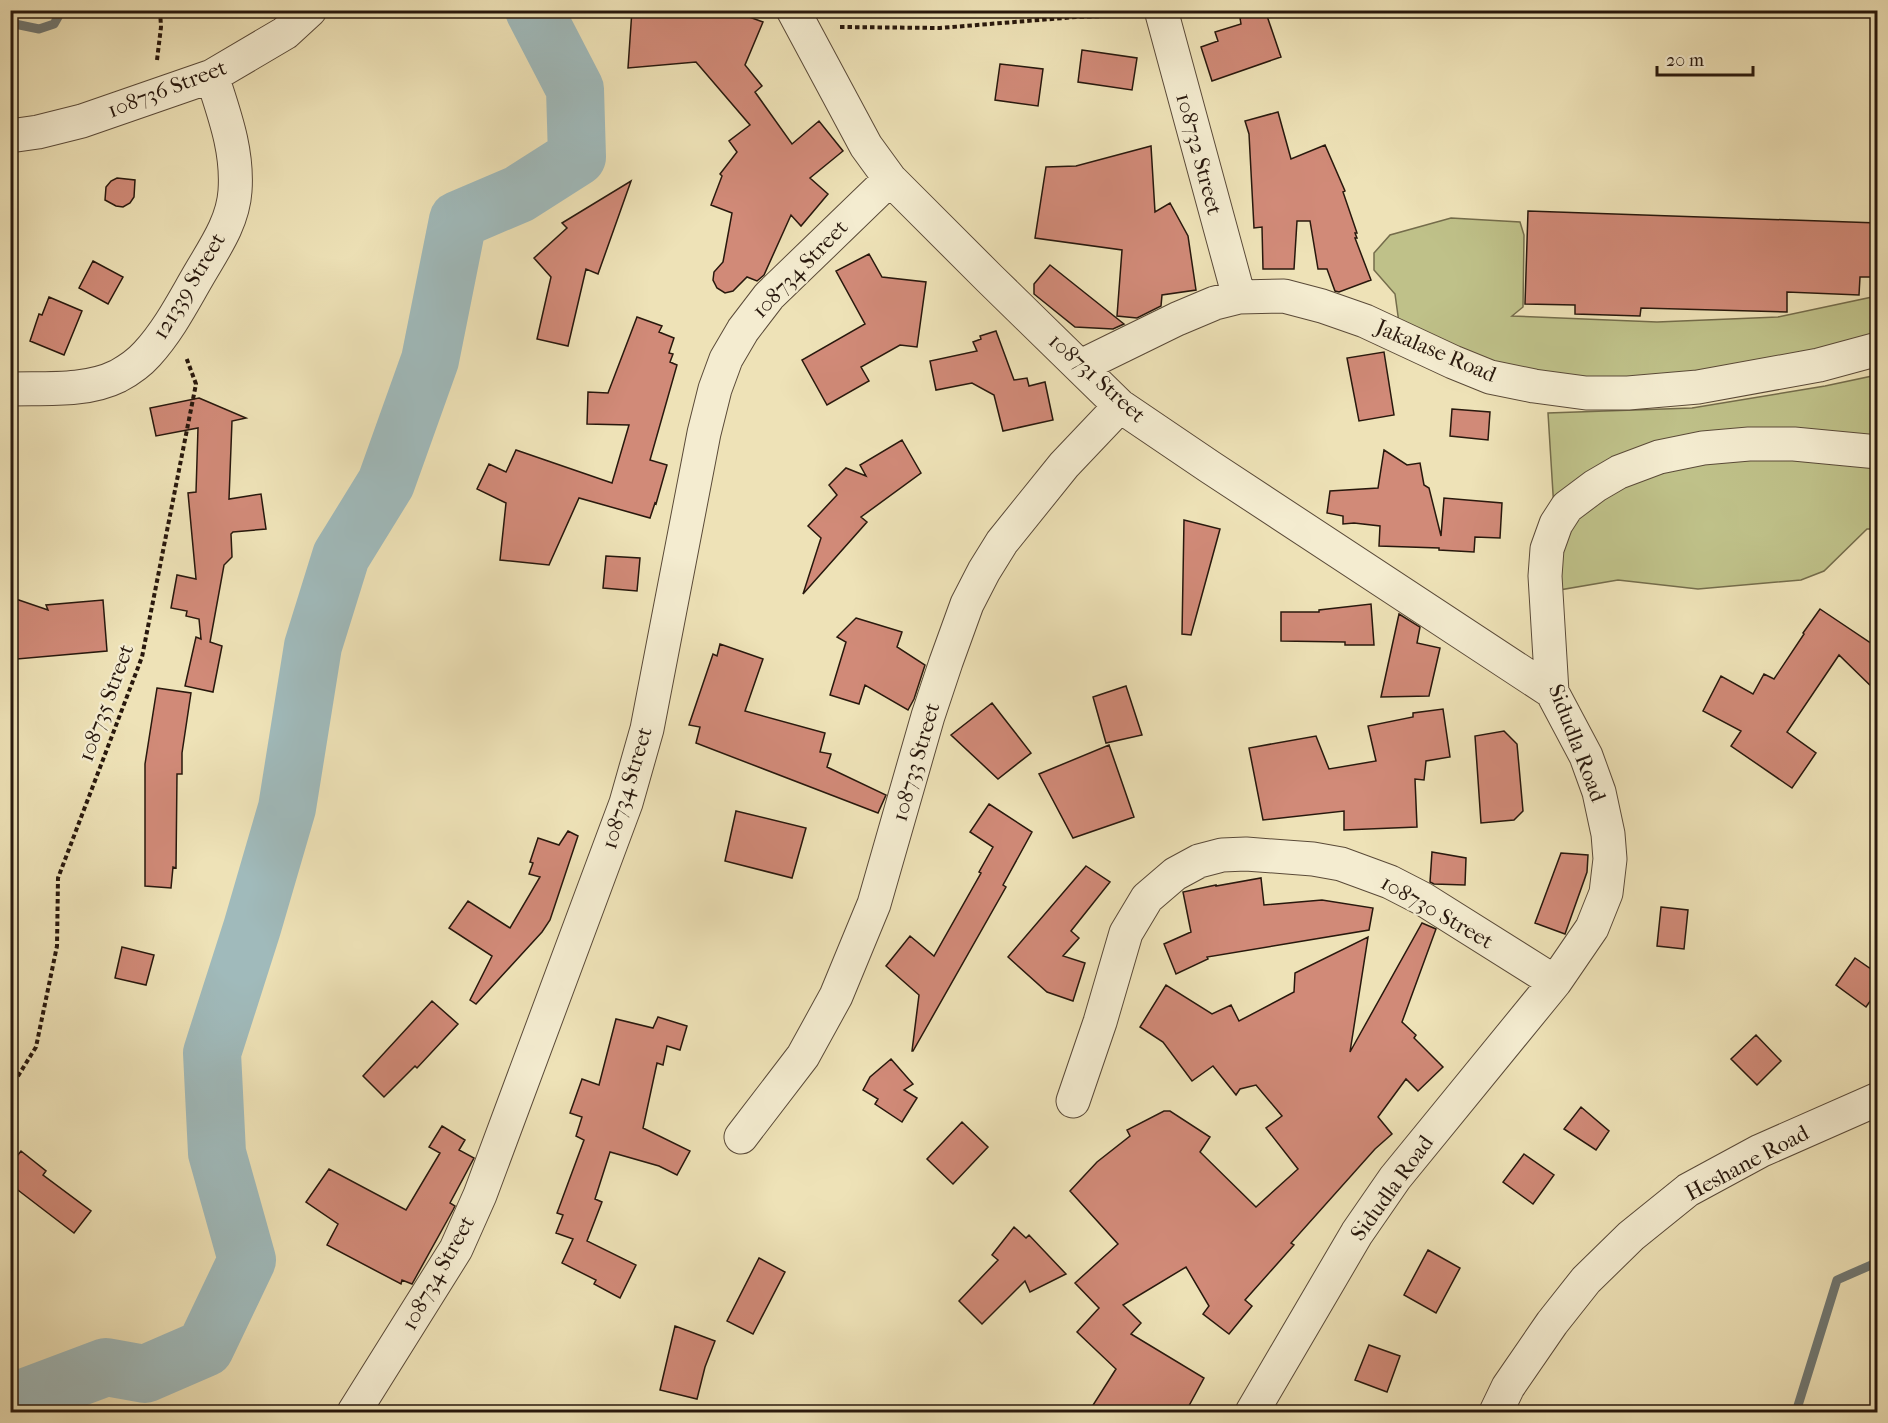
<svg xmlns="http://www.w3.org/2000/svg" width="1888" height="1423" font-family="'IM FELL French Canon',serif">
  <style>
    .green { fill: #bfc189; stroke: #746c4b; stroke-width: 1.5 }
    .lines { fill: none; stroke-linecap: round; stroke-linejoin: round }
    .stream { stroke: #707975; stroke-width: 9 }
    .river { stroke: #a0babb; stroke-width: 58 }
    .building { fill: #d18a78; stroke: #28180d; stroke-width: 1.5 }
    .minor-casing { stroke: #5a4a38; stroke-width: 35 }
    .path { stroke: #28180d; stroke-width: 4; stroke-dasharray: 4.5 3; stroke-linecap: butt }
    .minor { stroke: #f4ecd0; stroke-width: 33 }
    .labels { text-anchor: middle; dominant-baseline: central; stroke-width: 4.5; stroke-linejoin: round; paint-order: stroke }
    .street-label { font-size: 22px; fill: #28180d; stroke: #f4ecd0 }
  </style>
  <rect width="100%" height="100%" fill="#eee2b7"/>
  <filter id="stains"><feTurbulence type="fractalNoise" baseFrequency=".00333" numOctaves="4"/><feColorMatrix values="0 0 0 0 .2 0 0 0 0 .09 0 0 0 0 .02 0 0 0 .5 -.17"/></filter>
  <radialGradient id="worn" r=".72"><stop offset=".6" stop-color="#630" stop-opacity="0"/><stop offset="1" stop-color="#630" stop-opacity=".3"/></radialGradient>
  <path class="green" d="M1451,218L1520,222L1524,235L1523,307L1512,316L1657,322L1778,317L1877,296V335L1772,361L1692,375L1570,379L1489,361L1399,323L1395,294L1374,270V253L1390,235Z
    M1877,375V529H1867L1824,571L1801,580L1698,589L1618,580L1559,590L1548,413L1692,408L1825,386Z"/>
  <g class="lines">
    <path class="stream" d="M10,23L39,29L54,24L62,10
      M1796,1412L1837,1280L1878,1262"/>
    <path class="river" d="M10,1403L106,1367L145,1374L205,1348L247,1260L217,1153L212,1053L252,928L287,808L313,646L341,556L386,483L430,360L458,220L519,194L577,157L575,89L534,10"/>
  </g>
  <path class="building" d="M632,10H730L763,22L745,65L762,86L755,92L792,144L819,121L843,151L810,178L828,194L801,226L791,215L764,275L757,281L747,277L733,291L725,293L717,288L713,280L714,272L723,262L732,213L711,205L722,176L720,174L737,152L729,141L750,125L696,62L628,68Z
    M1262,10H1265L1281,57L1212,81L1201,47L1218,41L1215,32L1241,24L1240,18Z
    M1082,50L1137,58L1132,90L1078,82Z
    M1000,64L1043,69L1038,106L995,100Z
    M1278,112L1291,159L1325,145L1345,191L1343,192L1357,233H1355L1357,238H1355L1371,280L1339,292L1335,291L1327,269H1318L1310,221H1297L1294,269H1263L1262,227L1254,228L1249,134L1245,121Z
    M1151,146L1155,212L1170,203L1188,236L1196,290L1162,295L1161,306L1137,318L1117,316L1122,250L1035,238L1046,167L1076,166Z
    M117,178L135,180L134,197L130,203L123,207L116,206L105,200L106,187L111,181Z
    M631,181L598,274L586,269L568,346L537,339L551,277L534,258L567,228L562,223Z
    M1528,211L1878,223V277H1860L1859,295L1787,292V312L1641,308L1640,316L1575,314V305L1525,304Z
    M869,254L882,277L926,282L917,347L900,345L861,367L869,381L827,405L802,360L865,324L836,271Z
    M93,261L123,277L108,304L79,288Z
    M1050,265L1124,324L1113,329L1075,327L1034,294V284Z
    M49,297L82,311L64,355L30,341L39,314L42,315Z
    M637,317L662,326L659,332L674,338L669,353L673,354L670,362L677,365L650,460L667,465L656,504L655,503L650,518L579,498L549,565L500,560L506,503L477,489L489,464L506,472L516,450L612,483L629,425L587,424L588,392L608,393Z
    M996,331L1014,380L1027,378L1029,386L1045,382L1053,420L1003,431L994,395L972,383L936,390L930,361L977,351L973,342L981,339L980,336Z
    M1384,352L1394,415L1359,421L1347,358Z
    M199,398L246,418L232,421L229,499L261,494L266,529L233,532L231,534L232,557L224,565L210,642L222,646L213,692L185,686L196,637L201,639L199,619L186,616L187,611L171,608L177,575L196,579L188,493L196,492L198,428L156,436L150,408Z
    M1452,409L1490,412L1488,440L1450,436Z
    M902,440L921,473L861,517L867,522L803,594L821,538L808,526L837,495L829,485L846,468L866,476L860,465Z
    M1384,450L1407,465L1420,463L1424,485L1429,488L1441,536L1444,498L1502,503L1500,538L1475,537L1474,552L1439,550V548L1379,546L1380,526L1354,523L1343,524V516L1327,513L1330,491L1378,488Z
    M1184,520L1220,529L1191,635L1182,634Z
    M606,556L640,558L637,591L603,588Z
    M10,597L48,610L46,605L103,600L107,651L17,659L10,637Z
    M1371,604L1374,645H1345V642L1281,641V612H1319V610Z
    M1820,609L1878,648V693L1839,655L1787,732L1816,753L1792,788L1731,746L1741,731L1703,711L1721,676L1753,694L1764,674L1774,679L1804,634L1803,633Z
    M1399,614L1420,627L1417,643L1440,648L1429,696L1381,697Z
    M856,618L902,632L897,647L925,665L914,699L908,710L865,685L859,704L830,695L846,642L837,637Z
    M720,644L763,659L745,711L825,733L820,752L831,754L827,767L886,795L878,813L696,743L700,727L689,725L713,654L717,656Z
    M1126,686L1142,735L1106,743L1093,697Z
    M157,688L191,693L182,753V774H177L176,868L173,867L171,888L145,886V764Z
    M992,703L1031,753L998,779L951,735Z
    M1443,709L1450,757L1426,761L1424,780L1415,779L1417,827L1344,830V811L1263,820L1249,748L1316,736L1329,769L1376,761L1368,726L1413,717V713Z
    M1504,731L1517,744L1523,811L1514,820L1481,823L1475,736Z
    M1109,745L1134,817L1073,838L1039,774Z
    M989,804L1032,832L1003,885L1006,887L913,1051H912L919,995L886,966L910,936L934,956L981,873L979,872L993,847L970,832Z
    M736,811L806,828L792,878L725,861Z
    M568,831L578,836L550,920L542,932L476,1004L470,1000L492,956L449,928L468,901L510,928L540,877L529,874L533,863L530,862L538,838L559,845Z
    M1432,852L1466,858L1465,885L1434,884L1430,882Z
    M1561,853L1588,855L1587,872L1565,934L1535,923Z
    M1086,866L1110,882L1071,931L1079,938L1063,956L1085,963L1073,1001L1047,992L1008,957Z
    M1261,878L1264,905L1322,900L1373,908L1369,930L1207,957L1208,959L1176,974L1164,944L1191,932L1183,892L1216,885V886Z
    M1661,907L1688,910L1684,949L1657,946Z
    M1422,923L1436,929L1402,1022L1416,1035L1414,1038L1443,1067L1418,1091L1406,1079L1378,1117L1392,1134L1375,1149L1291,1243L1294,1245L1245,1300L1252,1306L1229,1334L1203,1314L1209,1306L1186,1267L1123,1305L1141,1323L1131,1334L1204,1378L1185,1413H1088L1116,1369L1077,1332L1099,1308L1075,1283L1118,1244L1070,1191L1097,1162L1130,1136L1127,1130L1164,1111H1170L1210,1137L1200,1152L1256,1207L1298,1169L1266,1128L1282,1116L1256,1085L1240,1089L1236,1095L1213,1066L1192,1081L1163,1042L1140,1027L1166,985L1212,1014L1231,1005L1239,1021L1294,992L1295,973L1368,937L1350,1052Z
    M122,947L154,955L146,985L115,978Z
    M1855,958L1878,974V990L1866,1007L1836,985Z
    M432,1001L458,1024L417,1068L415,1066L384,1097L363,1076Z
    M658,1017L687,1026L680,1050L667,1046L663,1065L657,1063L643,1128L690,1151L677,1175L659,1166L610,1152L595,1199L602,1202L587,1241L636,1265L620,1298L594,1284L596,1280L562,1263L573,1239L556,1233L563,1215L557,1213L584,1140L576,1136L582,1117L570,1113L582,1079L599,1085L616,1019L653,1028Z
    M1756,1035L1781,1061L1757,1085L1731,1059Z
    M891,1059L913,1084L904,1090L917,1098L902,1122L875,1104L878,1099L863,1090L870,1077Z
    M1581,1107L1609,1131L1596,1150L1564,1129Z
    M962,1122L988,1147L953,1184L927,1159Z
    M442,1126L465,1140L459,1150L474,1158L450,1203L455,1206L453,1210L412,1284L402,1280L401,1284L327,1245L338,1224L306,1202L329,1169L406,1210L440,1153L429,1147Z
    M21,1151L46,1171L43,1175L91,1211L74,1233L10,1184V1165Z
    M1524,1154L1554,1175L1533,1204L1503,1182Z
    M1014,1227L1026,1238L1029,1235L1066,1274L1030,1292L1025,1281L982,1324L959,1301L998,1260L992,1255Z
    M1428,1250L1460,1268L1436,1313L1404,1295Z
    M759,1258L785,1272L753,1334L727,1321Z
    M675,1326L715,1341L705,1367L697,1399L660,1390Z
    M1369,1345L1400,1356L1387,1392L1355,1380Z"/>
  <g class="lines">
    <defs>
      <path id="minor" d="M793,10L866,146L890,179L989,278L1120,406L1210,467L1552,692
        M1161,10L1239,297
        M10,136L38,132L82,121L212,76L285,33L310,10
        M1081,366L1177,319L1215,303L1239,297L1284,296L1322,306L1365,321L1453,362L1490,377L1534,386L1586,393H1628L1698,387L1819,365L1878,349
        M10,389C45,388 86,392 118,376C129,370 139,363 147,354C168,331 182,304 197,278C213,250 233,223 235,191C238,150 224,114 212,76
        M1073,1101L1100,1022L1126,933L1147,898L1175,874L1199,861L1222,855L1246,854L1313,859L1341,864L1390,882L1423,899L1555,982
        M741,1137L803,1056L836,996L874,904L928,716L946,662L967,604L984,571L1002,542L1064,465L1120,406
        M354,1412L456,1249L480,1195L626,803L647,729L704,433L715,389L726,359L743,330L769,296L890,179
        M1252,1412L1357,1233L1395,1178L1555,982L1592,928L1606,893L1610,859L1608,834L1599,792L1586,756L1552,692L1545,576L1547,549L1556,524L1567,507L1595,486L1619,472L1659,457L1703,448L1749,444H1794L1878,452
        M1496,1412L1508,1387L1552,1323L1586,1280L1631,1236L1688,1190L1760,1151L1878,1099"/>
    </defs>
    <use href="#minor" class="minor-casing"/>
    <path class="path" d="M840,27L940,28L1076,17L1129,15
      M157,60L161,27L160,10
      M10,1089L36,1047L57,946L58,878L142,657L196,384L186,357"/>
    <use href="#minor" class="minor"/>
  </g>
  <g class="labels">
    <g class="street-label">
      <text transform="translate(167 89) rotate(-21)">108736 Street</text>
      <text transform="translate(1199 154) rotate(75)">108732 Street</text>
      <text transform="translate(800 269) rotate(-46)">108734 Street</text>
      <text transform="translate(189 286) rotate(-59)">121339 Street</text>
      <text transform="translate(1436 351) rotate(23)">Jakalase Road</text>
      <text transform="translate(1097 378) rotate(42)">108731 Street</text>
      <text transform="translate(106 703) rotate(-70)">108735 Street</text>
      <text transform="translate(1577 743) rotate(69)">Sidudla Road</text>
      <text transform="translate(916 762) rotate(-74)">108733 Street</text>
      <text transform="translate(627 788) rotate(-73)">108734 Street</text>
      <text transform="translate(1437 912) rotate(30)">108730 Street</text>
      <text transform="translate(1747 1163) rotate(-28)">Heshane Road</text>
      <text transform="translate(1392 1188) rotate(-54)">Sidudla Road</text>
      <text transform="translate(438 1273) rotate(-61)">108734 Street</text>
    </g>
  </g>
  <rect width="1888" height="1423" fill="none" stroke="#eee2b7" stroke-width="36"/>
  <rect x="12" y="12" width="1864" height="1399" fill="none" stroke="#28180d" stroke-width="3"/>
  <rect x="18" y="18" width="1852" height="1387" fill="none" stroke="#28180d" stroke-width="1.5"/>
  <path d="M1657 66v9h96v-9" fill="none" stroke="#28180d" stroke-width="3"/>
  <text x="1666" y="66" font-size="18" fill="#28180d" stroke="#f4ecd0" stroke-width="4.5" paint-order="stroke">20 m</text>
  <rect width="100%" height="100%" filter="url(#stains)"/>
  <rect width="100%" height="100%" fill="url(#worn)"/>
</svg>
